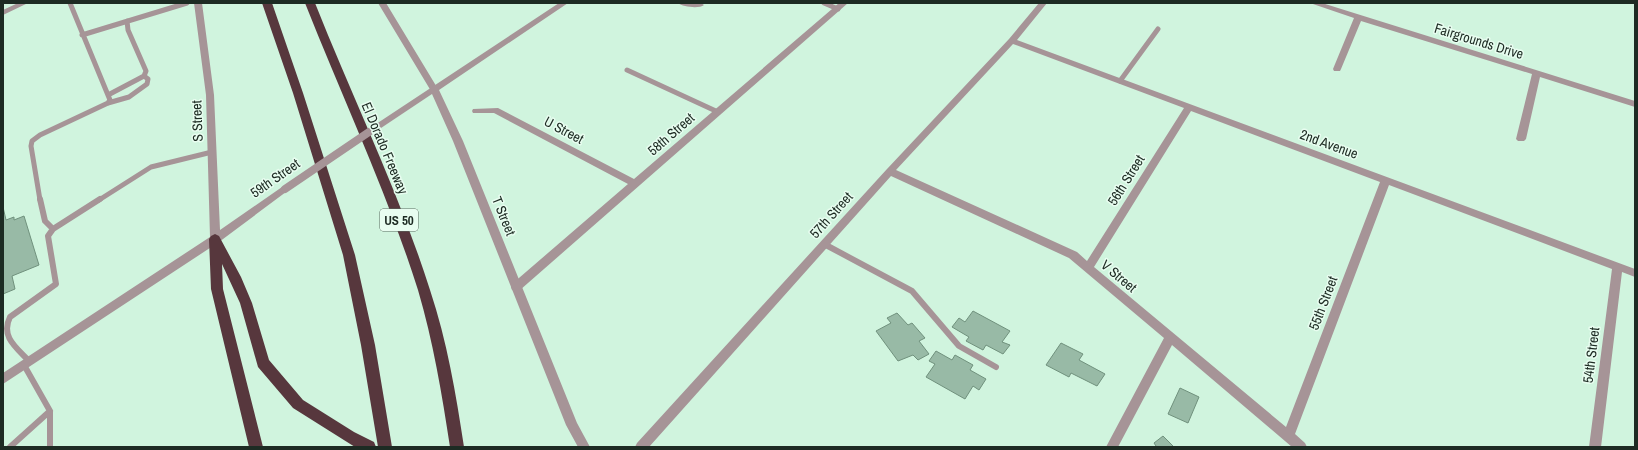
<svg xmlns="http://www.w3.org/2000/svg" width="1638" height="450" font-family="'Archivo Narrow',sans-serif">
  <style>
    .building { fill: #98baa6; stroke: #70917d }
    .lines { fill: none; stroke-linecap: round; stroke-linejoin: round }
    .service-far1 { stroke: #a69497; stroke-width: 5 }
    .service { stroke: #a69497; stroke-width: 6 }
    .minor { fill: #a69497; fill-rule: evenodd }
    .tertiary { fill: #a69497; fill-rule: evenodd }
    .motorway { fill: #57373d; fill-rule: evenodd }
    .tertiary-bridge { stroke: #a69497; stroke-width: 8 }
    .labels { text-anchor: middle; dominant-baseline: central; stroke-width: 3; stroke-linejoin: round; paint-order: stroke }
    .shield { fill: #e8fdf0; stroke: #5a6a60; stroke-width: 1 }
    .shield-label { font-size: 13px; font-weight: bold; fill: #1d2b23 }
    .street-label { font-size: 14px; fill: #1d2b23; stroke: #e8fdf0 }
  </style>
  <rect width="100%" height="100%" fill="#d0f4de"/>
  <path class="building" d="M3,207L6,220L14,217V220L24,216L39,265L12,276L15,289L3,294Z
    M973,311L1010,331L1002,342L1010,345L1003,354L986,345L983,350L966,341L969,337L952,327L959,318L965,322Z
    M897,313L908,325L912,323L925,338L919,341L929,354L918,360L913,355L898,361L876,331L891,323L887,318Z
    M1061,343L1083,354L1079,360L1105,374L1097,386L1071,373L1069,377L1046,365Z
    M936,351L952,360L955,355L973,365L970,370L986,379L979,390L973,386L965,399L926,377L935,364L929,361Z
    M1180,388L1199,397L1188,423L1168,414Z
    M1163,436L1174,447H1155L1156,446L1154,443Z"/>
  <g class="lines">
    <path class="service-far1" d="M70,3L110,100L108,103
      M824,3L838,9
      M82,35L187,3
      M627,70L718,112
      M1120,81L1158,29
      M108,95L144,76L146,71L128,30L127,21
      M40,200L31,146L32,141L40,135L108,103L129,97L147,84L148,79L144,76
      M99,200L151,167L212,152"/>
    <path class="service" d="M40,199L45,221L53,229
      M824,244L912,291L959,346L996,367
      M30,362C17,348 0,337 10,317L56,284L48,236L53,229L100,199
      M24,365L50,411V447
      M10,447L50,411"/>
    <path class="minor" d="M18,3H28L3,15V10Z
      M378,3H386L438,89L437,91H431Z
      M678,3H701L704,5C699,9 683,7 678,3Z
      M839,3H848L520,290L516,291L512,290L511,287L512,284L628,184L494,113H473L472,111L473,109L498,108L634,179Z
      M1039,3H1047L1017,40L1635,269V277L1622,272L1601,447H1589L1612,269L1389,185L1295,434L1305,443L1307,447H1292L1172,345L1118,447H1106L1164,338L1069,258L891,176L649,447H635L637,443L887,169L1009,39ZM1013,44L1184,108L1087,261L1077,252L896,170ZM1191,111L1380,182L1286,427L1094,267Z
      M1310,3H1322L1635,101V107L1540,77L1526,139L1524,141H1518L1516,139L1532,74L1361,21L1341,69L1340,71H1334L1333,69L1354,18Z"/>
    <path class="tertiary" d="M194,3H202L214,95L220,230L282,187L285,186L290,189L219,242L3,384V373L210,237L206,95Z
      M559,3H568L439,90L463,141L577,423L590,447H578L566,425L453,141L432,94L372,134L369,135L364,132Z"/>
    <path class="motorway" d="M262,3H272L303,93L355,255L375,345L392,447H378L361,345L343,255L293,93Z
      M305,3H315C353,99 399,192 430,290C447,341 456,394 464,447H450C442,394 433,341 418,290C387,192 343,99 305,3Z
      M215,234L219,236L241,277L252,303L269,360L303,400L354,432L374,442L376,447H355L293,408L258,367L240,303L222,264L223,289L263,447H249L211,289L209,239L211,236Z"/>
    <path class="tertiary-bridge" d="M285,189L369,132"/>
  </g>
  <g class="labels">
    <rect class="shield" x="380" y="209" width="38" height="22" rx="3"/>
    <g class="shield-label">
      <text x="399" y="220">US 50</text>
    </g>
    <g class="street-label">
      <text transform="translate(1479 41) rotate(17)">Fairgrounds Drive</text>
      <text transform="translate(197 121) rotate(-92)">S Street</text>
      <text transform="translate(564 130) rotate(28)">U Street</text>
      <text transform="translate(671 134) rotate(-41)">58th Street</text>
      <text transform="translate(1329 144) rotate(20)">2nd Avenue</text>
      <text transform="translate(385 148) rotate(67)">El Dorado Freeway</text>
      <text transform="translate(275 178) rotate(-35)">59th Street</text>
      <text transform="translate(1126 180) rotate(-58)">56th Street</text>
      <text transform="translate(831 215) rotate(-48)">57th Street</text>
      <text transform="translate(504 216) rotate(68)">T Street</text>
      <text transform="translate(1119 276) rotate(40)">V Street</text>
      <text transform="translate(1323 303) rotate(-69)">55th Street</text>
      <text transform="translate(1591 355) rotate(-83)">54th Street</text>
    </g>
  </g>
  <rect width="1638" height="450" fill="none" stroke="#1d2b23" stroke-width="8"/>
</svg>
